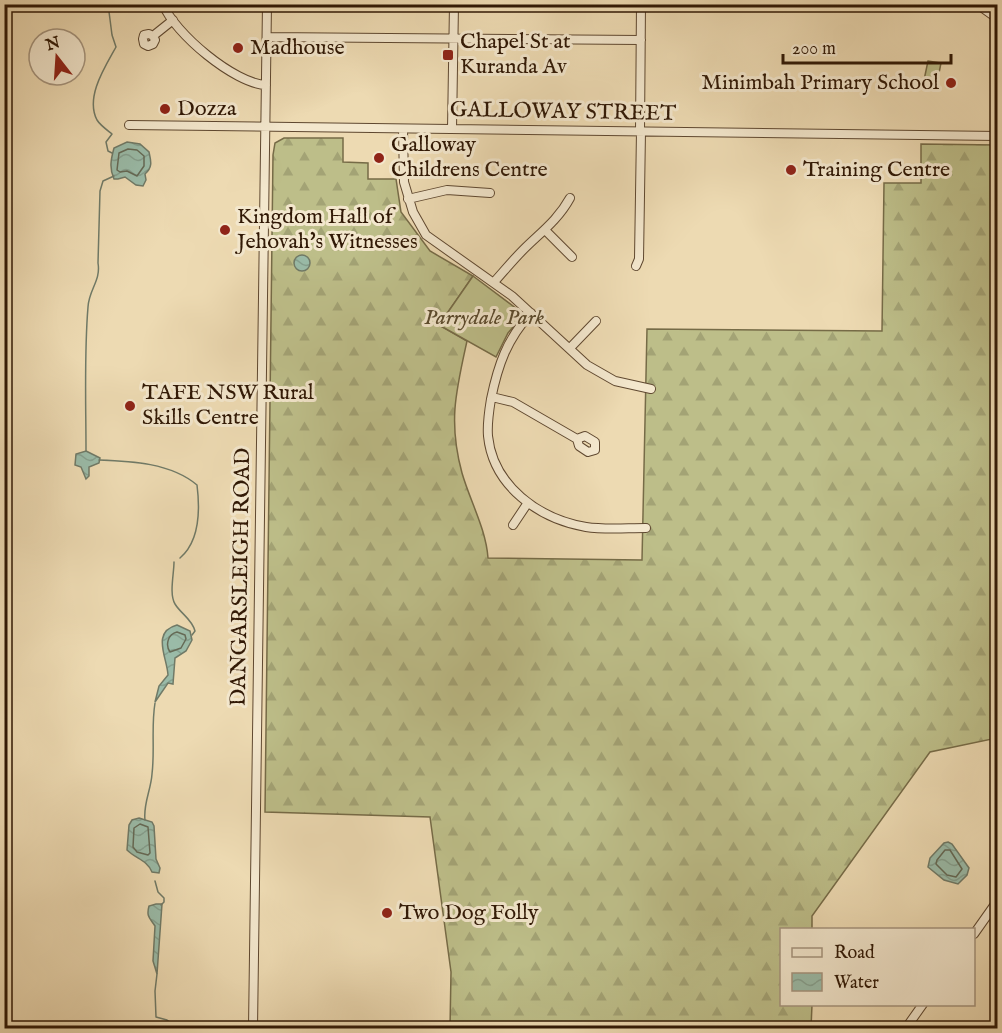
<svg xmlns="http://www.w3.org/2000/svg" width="1002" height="1033" font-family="'IM FELL English',serif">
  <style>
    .forest { fill: url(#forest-firs); stroke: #766b47; stroke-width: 1.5 }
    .park { fill: #bdbe89; stroke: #766b47; stroke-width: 1.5 }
    .water { fill: url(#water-waves); stroke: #707a67; stroke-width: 1.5 }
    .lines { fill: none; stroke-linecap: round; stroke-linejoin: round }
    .shore { stroke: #656a56; stroke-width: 1.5 }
    .stream { stroke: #707a67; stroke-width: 1.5 }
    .minor-casing { stroke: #5f4830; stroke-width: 10 }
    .minor { stroke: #f3e7cd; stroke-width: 8 }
    .poi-dot { fill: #8f2418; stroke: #f3e7cd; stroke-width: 2 }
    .labels { text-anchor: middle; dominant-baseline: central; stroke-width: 6; stroke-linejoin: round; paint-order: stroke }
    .poi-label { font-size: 22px; fill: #301805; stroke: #f3e7cd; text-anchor: start }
    .street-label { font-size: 22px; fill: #301805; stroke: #f3e7cd }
    .park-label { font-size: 22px; font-style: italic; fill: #5a4a2d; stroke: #f3e7cd }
  </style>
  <defs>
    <pattern id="forest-firs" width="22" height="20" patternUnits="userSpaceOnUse" patternTransform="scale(1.5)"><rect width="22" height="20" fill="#bdbe89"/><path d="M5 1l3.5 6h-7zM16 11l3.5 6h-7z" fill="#a3a375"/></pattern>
    <pattern id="water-waves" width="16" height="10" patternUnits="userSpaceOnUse" patternTransform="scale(1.5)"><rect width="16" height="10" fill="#9abba8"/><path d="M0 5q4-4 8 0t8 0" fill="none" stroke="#85a08f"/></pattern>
  </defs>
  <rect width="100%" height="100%" fill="#eddab2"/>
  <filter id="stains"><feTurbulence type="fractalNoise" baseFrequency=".00333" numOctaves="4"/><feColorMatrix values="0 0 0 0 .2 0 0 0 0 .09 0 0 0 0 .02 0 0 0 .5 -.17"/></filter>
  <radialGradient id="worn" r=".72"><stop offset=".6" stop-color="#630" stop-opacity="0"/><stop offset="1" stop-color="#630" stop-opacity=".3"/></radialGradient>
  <path class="forest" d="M284,138H343V162L368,163V179H396L401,212L430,251L473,276L439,325L467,341C456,391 448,422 462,473C470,501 486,529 488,558L642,560L647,329L882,331L884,183H921V144L997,145L998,327L994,332L998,334L997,738L930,752L812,916V929L782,930V1004L812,1005L811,1028H450L451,972L430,817L265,812L273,155L275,143Z"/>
  <path class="park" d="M928,61L941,63L937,83L924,80Z
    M473,276L521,312L520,319L508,333L496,357L439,325Z"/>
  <path class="water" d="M127,142L140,144L149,152C151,161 153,167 145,174L146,180L143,186L136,185L125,177L118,179H114C109,168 111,159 114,148Z
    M294 263a8 8 0 1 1 16 0a8 8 0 1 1-16 0Z
    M86,451L100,458L99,463L89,467V476L86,479L81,467L75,465L76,454Z
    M177,625L190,631L192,640L186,651L175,658L173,684L168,683L155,702L159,686L168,675C167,657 151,632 177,625Z
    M139,818L152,822L154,826L156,859L160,868L159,873L152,872C147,860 136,859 127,850L129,825L132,820Z
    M948,842L952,844L969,868L967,875L958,884L944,880L928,867L930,858L944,843Z
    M156,904H162L157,974L153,961L155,926C150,918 146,917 149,906Z"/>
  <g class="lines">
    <path class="shore" d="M128,149L137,150L144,156V166L137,176L127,171L120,172L117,170L119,153Z
      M177,632L185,635L186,639L181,648L170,652C165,645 168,634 177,632Z
      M140,824L148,827L150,853L148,855L137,852L133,847L134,828Z
      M945,850H950L962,869L956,877L947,875L936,864L937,860Z"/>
    <path class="stream" d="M108,4L112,35L116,47C105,67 85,97 97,120C100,125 107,130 112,134L106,142L108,151L112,153
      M86,451C86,403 84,355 88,307C89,289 101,281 98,263L100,191L103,181L114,176
      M99,460C131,461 171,463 197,485C200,509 200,541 180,558
      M174,562C174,574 169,594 175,604C181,614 192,619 195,631L192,635
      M145,820C143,804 151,790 152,774C155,750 151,727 155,703
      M155,881L158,892L164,898V902L161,905
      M157,974L155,991L156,1017L167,1020L176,1026V1028"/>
    <defs>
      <path id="minor" d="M163,4C174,33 235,84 266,85
        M977,4L998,19
        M4,32H6
        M153,36L155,40L153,44L148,46L144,44L143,39L144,35L149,34L153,36L173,20
        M267,37L641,40
        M129,125L998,136
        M403,129L404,182L413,212L426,235L512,296L587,365L615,381L651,389
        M452,129L454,4
        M640,131L641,4
        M408,199L447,190L490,193
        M545,230L572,257
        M636,266L639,259L641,131
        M495,281C504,271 513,260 523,250C540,233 558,220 570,198
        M531,313C507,339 498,365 491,399C489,411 487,424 488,436C493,486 539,519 586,527C605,530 626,528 646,528
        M570,348L596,321
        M492,397L513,402L577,439L585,436L595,442V450L588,452L579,446L577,439
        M513,525L527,504
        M974,934L998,900
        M253,1028L267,4
        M906,1028L923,1004"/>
    </defs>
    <use href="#minor" class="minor-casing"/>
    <use href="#minor" class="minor"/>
  </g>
  <g class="poi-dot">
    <circle cx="238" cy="48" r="6"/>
    <rect x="442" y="49" width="12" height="12" rx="3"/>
    <circle cx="951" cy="83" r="6"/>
    <circle cx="165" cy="109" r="6"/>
    <circle cx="379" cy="158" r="6"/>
    <circle cx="791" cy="170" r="6"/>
    <circle cx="225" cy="230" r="6"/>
    <circle cx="130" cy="406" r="6"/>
    <circle cx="387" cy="913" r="6"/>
  </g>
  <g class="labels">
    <g class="poi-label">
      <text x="460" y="42">Chapel St at<tspan x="460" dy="25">Kuranda Av</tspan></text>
      <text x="250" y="48">Madhouse</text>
      <text x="939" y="83" text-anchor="end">Minimbah Primary School</text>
      <text x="177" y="109">Dozza</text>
      <text x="391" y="145">Galloway<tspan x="391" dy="25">Childrens Centre</tspan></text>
      <text x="803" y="170">Training Centre</text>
      <text x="237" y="217">Kingdom Hall of<tspan x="237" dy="25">Jehovah's Witnesses</tspan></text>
      <text x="142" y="393">TAFE NSW Rural<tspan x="142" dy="25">Skills Centre</tspan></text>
      <text x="399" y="913">Two Dog Folly</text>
    </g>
    <g class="street-label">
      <text transform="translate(563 112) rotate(1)">GALLOWAY STREET</text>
      <text transform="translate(241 577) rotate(-89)">DANGARSLEIGH ROAD</text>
    </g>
    <g class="park-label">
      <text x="484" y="318">Parrydale Park</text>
    </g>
  </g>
  <rect width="1002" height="1033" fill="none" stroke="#eddab2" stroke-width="24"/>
  <rect x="6" y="6" width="990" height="1021" fill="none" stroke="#301805" stroke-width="3"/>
  <rect x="12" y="12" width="978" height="1009" fill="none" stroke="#301805" stroke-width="1.5"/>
  <rect x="780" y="928" width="195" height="78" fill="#f3e7cd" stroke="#a5947d" stroke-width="1.5"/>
  <rect x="792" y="948" width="30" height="9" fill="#f3e7cd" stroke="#a5947d" stroke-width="1.5"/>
  <text x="834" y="958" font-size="18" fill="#301805">Road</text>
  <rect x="792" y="973" width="30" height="18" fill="url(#water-waves)" stroke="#a5947d" stroke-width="1.5"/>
  <text x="834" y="988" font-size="18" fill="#301805">Water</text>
  <g transform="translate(57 57) rotate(343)"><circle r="28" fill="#f3e7cd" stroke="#a5947d" stroke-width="1.5"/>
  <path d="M0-4.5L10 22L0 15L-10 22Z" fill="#8f2418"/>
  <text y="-9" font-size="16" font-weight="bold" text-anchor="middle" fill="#301805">N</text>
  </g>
  <path d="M783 54v9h168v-9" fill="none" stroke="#301805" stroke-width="3"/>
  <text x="792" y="54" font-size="18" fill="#301805" stroke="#f3e7cd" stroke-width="4.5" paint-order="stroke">200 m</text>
  <rect width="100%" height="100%" filter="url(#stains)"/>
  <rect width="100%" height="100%" fill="url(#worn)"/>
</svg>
